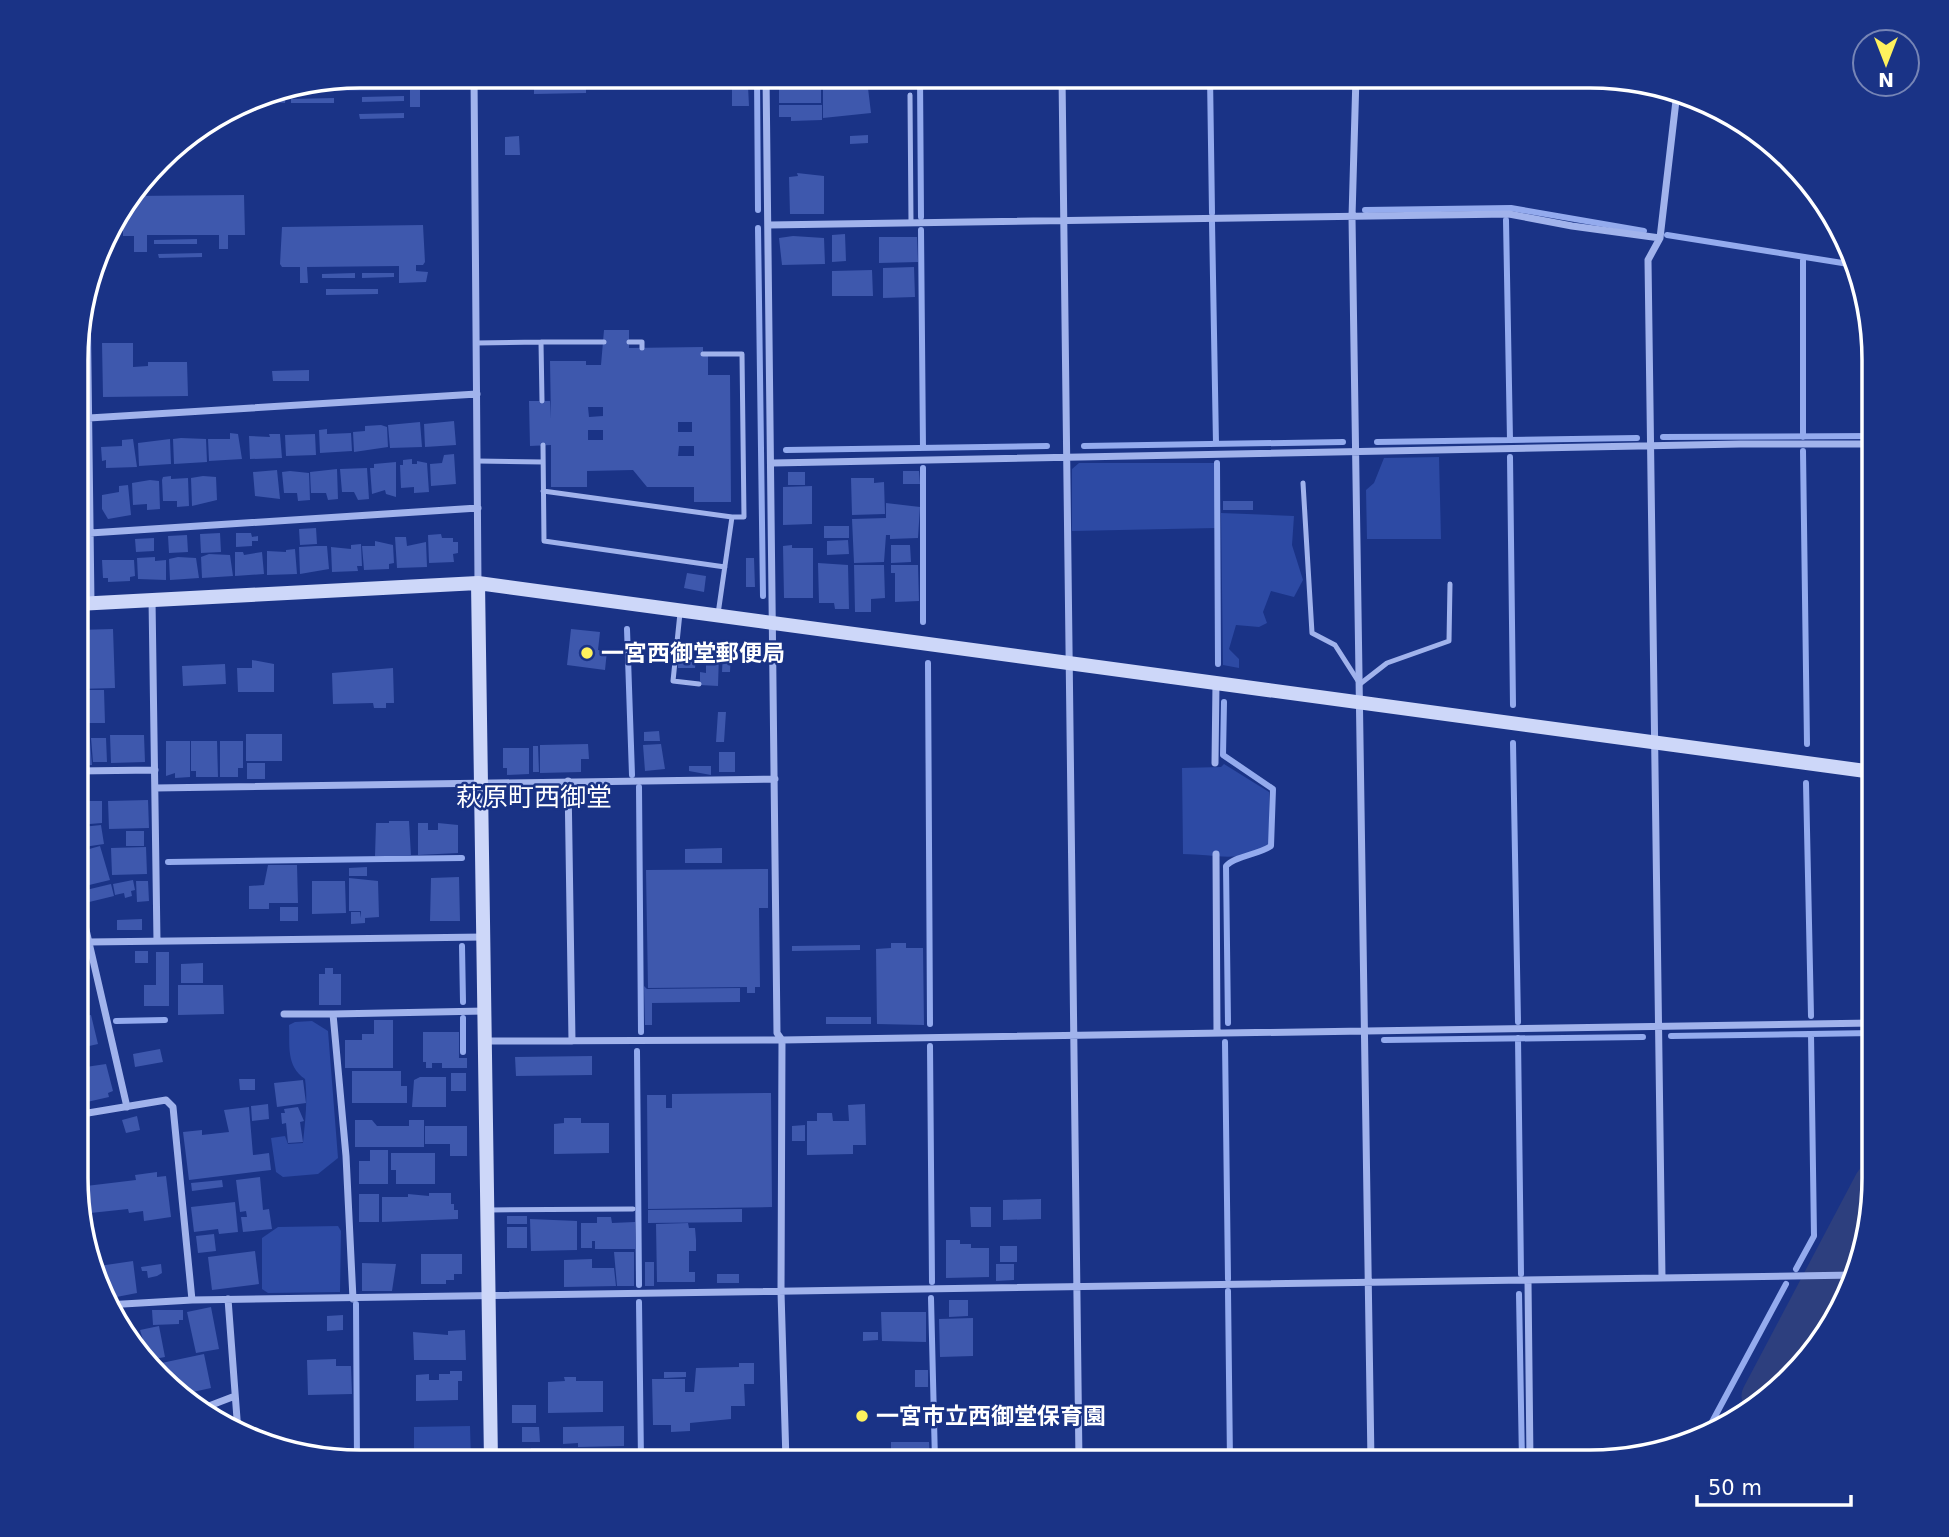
<svg xmlns="http://www.w3.org/2000/svg" width="1949" height="1537" font-family="'DejaVu Sans','Noto Sans JP',sans-serif">
  <style>
    .green { fill: #2d4aa4 }
    .lines { fill: none; stroke-linecap: round; stroke-linejoin: round }
    .stream { stroke: #94abee; stroke-width: 6 }
    .river { stroke: #2d3f7e; stroke-width: 37 }
    .building { fill: #3e58ad; fill-rule: evenodd }
    .lane { stroke: #a1b3ec; stroke-width: 5 }
    .street { stroke: #a1b3ec; stroke-width: 7 }
    .secondary { stroke: #cdd7f9; stroke-width: 14 }
    .poi-dot { fill: #fef15d; stroke: #1a3386; stroke-width: 2.5 }
    .labels { text-anchor: middle; dominant-baseline: central; stroke-width: 5; stroke-linejoin: round; paint-order: stroke }
    .poi-label { font-size: 23px; font-weight: bold; fill: #fff; stroke: #1a3386; text-anchor: start }
    .quarter-label { font-size: 26px; fill: #fff; stroke: #1a3386 }
    .rim { fill: none; stroke: #fff; stroke-width: 3.5 }
  </style>
  <rect width="100%" height="100%" fill="#1a3386"/>
  <path class="green" d="M1439,457L1441,539H1367L1366,490L1374,483L1384,458Z
    M1079,463H1215L1216,528L1072,531V469Z
    M1221,513L1294,516L1292,545L1303,580L1294,597L1271,591L1263,612L1267,623L1259,627L1236,625L1229,649L1239,659V668L1223,665Z
    M1224,764L1269,792V845C1241,864 1214,854 1183,854L1182,768L1221,767Z
    M312,1021L328,1031L338,1158L318,1174L283,1177L276,1172L271,1138L285,1136L288,1144L303,1143C305,1121 308,1102 305,1079C286,1066 290,1046 289,1025L295,1022Z
    M338,1226L341,1231L340,1292L268,1293L262,1289V1238L278,1227Z
    M470,1426L471,1461H414V1427Z"/>
  <g class="lines">
    <path class="stream" d="M757,75L758,210
      M920,76L921,217
      M1210,76L1212,213
      M1365,210L1511,208L1644,231
      M1506,220L1510,440
      M1212,222L1216,444
      M758,228L763,596
      M921,230L923,448
      M1667,235L1855,265
      M1803,257V437
      M1663,437L1874,436
      M1377,442L1637,438
      M1084,446L1343,442
      M786,450L1047,446
      M1803,451L1807,744
      M1510,457L1513,705
      M1217,463L1218,664
      M923,622V468
      M627,629L632,775
      M928,663L930,1024
      M1224,702L1223,755L1273,789L1271,846C1258,855 1234,856 1226,866L1228,1023
      M1513,743L1518,1022
      M1806,783L1811,1016
      M639,787L641,1032
      M168,862L462,858
      M462,946L463,1002
      M463,1018V1052
      M116,1021L165,1020
      M1671,1036L1873,1033
      M1518,1038L1521,1274
      M1384,1040L1643,1037
      M1225,1042L1228,1279
      M930,1046L932,1282
      M637,1051L639,1285
      M1796,1269L1814,1236L1811,1034
      M1228,1291L1230,1462
      M1519,1294L1522,1462
      M931,1298L935,1461
      M639,1302L641,1461
      M356,1304L357,1461
      M1705,1435L1786,1284"/>
    <path class="river" d="M1760,1396L1873,1182"/>
  </g>
  <path class="building" d="M360,75H441V84L440,90H420V107H410V90L286,91L285,103L275,102V89Z
    M784,75H826V84H821V103H779V86H784Z
    M829,75H868L867,84H845L846,89L868,88L871,113L823,118V86L829,85Z
    M894,76H913V82L895,83Z
    M602,79H631V89H602Z
    M674,79H710V89H674Z
    M732,86H748L749,106H732Z
    M586,88V93L534,94V89Z
    M404,96V101L362,102V97Z
    M334,98V103H291V99Z
    M779,105H822V120L791,121V117H779Z
    M404,113V118L360,119L359,114Z
    M868,135V143L850,144V136Z
    M519,136L520,155H505V137Z
    M797,173L824,176V214H790L789,177L798,176Z
    M244,195L245,235H228V249H219V235H147V252H134V236H123V206L131,196Z
    M423,225L425,262L423,265H416V271L428,272L426,282L399,283V266L307,267L308,283H300V267H282L280,264L282,227Z
    M845,234L846,261L832,262V235Z
    M793,236L824,238L825,264L782,265L779,238Z
    M879,237H917L918,262L879,263Z
    M197,239V244H154V240Z
    M202,253V257L159,258L158,254Z
    M914,267L915,297L883,298V268Z
    M872,270L873,296H832V271Z
    M355,273V278H322V274Z
    M362,273H394V277L362,278Z
    M326,289H378V294L326,295Z
    M604,330H629V348L703,347V356H708V375H730L731,502H694V487H647L633,470L587,471V487H551V445L530,446L529,401H550L551,419L550,361H586V365H601ZM588,407H603V416L589,417ZM678,422H692V432H678ZM588,430H603V440H588ZM679,446H694V456H678Z
    M102,343H133V367L148,366V362H187L188,396L103,397Z
    M309,370V381H273L272,371Z
    M454,421L456,445L425,447L424,424Z
    M420,422L422,447L390,448L388,425Z
    M381,425L387,427L388,447L354,452L353,432L365,431V426Z
    M327,429V434L351,433L352,451L320,453L319,430Z
    M230,433L238,434L242,459L209,461L208,439H230Z
    M269,434H280L282,458L250,459L249,436L270,437Z
    M315,434L316,455L286,456L285,435Z
    M181,438L206,439L207,462L174,464L173,439Z
    M133,439L137,467L106,468V460L102,461L101,447L122,446V440Z
    M170,439L171,464L139,466L138,443Z
    M454,454L456,484L431,486L430,464L442,463L444,455Z
    M412,459V464H417V461L427,463L429,492L414,493V487L401,488L400,465H403V460Z
    M396,462V497L386,494L385,490L372,494L370,468H374V464Z
    M367,468L369,499L358,500L354,492H342L340,469Z
    M337,469L338,499L328,500L326,493H311L310,472Z
    M277,470L280,499L255,496L253,472Z
    M290,471L309,473L310,500L298,501L297,493H284L282,472Z
    M903,471H919L920,484H903Z
    M788,472H805V485H788Z
    M171,476V479L188,478L189,506L177,507V501H163L162,480L163,477Z
    M203,476L216,477L217,500L192,506L191,478Z
    M851,478H874V483L884,482L885,514L852,515Z
    M150,480L159,481L160,509L147,510V504L133,505L132,483Z
    M128,485L131,515L108,519L102,509V495L119,492V486Z
    M812,486V524L783,525V487Z
    M1223,501H1253V510H1223Z
    M886,503L920,507L918,538L890,539V535H886L884,562L854,563L852,519L886,518Z
    M824,526H849V538H824Z
    M316,528L317,544L300,545L299,529Z
    M220,533L221,552L201,553L200,534Z
    M236,533H251L252,537L258,536V541H252V546L236,547Z
    M441,534L442,538H453V542H458V553L453,554L454,562L429,563L428,535Z
    M187,535L188,552L169,553L168,536Z
    M395,537H406L407,546L426,542L427,567L397,568Z
    M154,538V551L136,552L135,539Z
    M848,540L849,554L827,555V541Z
    M375,541L393,545L394,563L389,564V569L364,570L362,546H375Z
    M361,544L362,566H357L358,571L332,572L331,547L351,549V545Z
    M792,545V548H813V598H784L783,546Z
    M891,545H910L911,562L891,563Z
    M316,546H327L329,569L300,574L299,547Z
    M295,549L297,574L267,575V551L286,552V550Z
    M235,552H243L244,555L262,552L264,574L235,576Z
    M209,554L230,555L233,576L202,578L201,557Z
    M155,557V561L166,560V580L138,579L137,558Z
    M178,557L196,558L199,578L170,580L169,559Z
    M746,558H754L755,587H746Z
    M102,560H134L135,576L130,577V581L108,582V578H103Z
    M818,563L848,565L849,609H835L834,603H819Z
    M854,565H884L885,598L871,599V612H855Z
    M891,565H918L919,601L895,602V573H891Z
    M687,573L706,576L704,592L684,588Z
    M113,629L115,688L77,689V630Z
    M571,629L600,632L598,650L607,651L605,670L567,665Z
    M723,651H731L730,672H722Z
    M706,653L719,654L718,686L700,685V672L706,673V662H716V659H705Z
    M678,659L696,660L695,668H678Z
    M252,660L274,664V692H238L237,668H252Z
    M225,664L226,684L183,686L182,666Z
    M393,668L394,703H386V708H374L373,703L333,704L332,673Z
    M80,690H104L105,723H81Z
    M718,712H726L724,742H716Z
    M77,730H89L92,765H77Z
    M659,731L660,741H644V732Z
    M246,734H282V761H246Z
    M110,735H144L145,762L111,763Z
    M91,738H106L107,762H93Z
    M166,741H190V777L175,778V773L166,776Z
    M191,741H217L218,777H196V771H191Z
    M220,741H243V768H238V777H220Z
    M588,744L589,759H581V772L540,773V745Z
    M661,744L665,769L645,771L643,745Z
    M533,746H538L539,772H533Z
    M503,748H529V774L507,775V768H503Z
    M719,752H735V772H719Z
    M247,763H265V779H247Z
    M689,766H711V775L689,771Z
    M148,800L149,828L109,829L108,801Z
    M77,801H102V823L77,825Z
    M389,821H409L411,856H375L376,823H389Z
    M418,823H428V830H438V823L458,825V853L418,855Z
    M101,825L104,844L84,847L82,827Z
    M126,831H144V846H126Z
    M100,846L110,880L85,886L84,882L77,884V856L84,855L82,851Z
    M146,847L147,874L112,875L111,848Z
    M722,848V863H685V849Z
    M268,865H297L298,903H269V909H249V886L264,885Z
    M367,867V876H349V868Z
    M759,869H768V908H759L760,987H755V993H747V987L648,988L646,870Z
    M459,877L460,921H430L431,878Z
    M349,878L378,881L379,917L365,918V923L351,924V912H360L361,918V911H349Z
    M133,880L135,890L131,891L132,896L125,898L124,893L115,895L113,884Z
    M136,881H148L149,901L137,902Z
    M312,881H345L346,913L312,914Z
    M111,884L114,896L85,903L82,891Z
    M280,907H298V921H280Z
    M142,919V930H117V920Z
    M891,943H906V948H923L924,1025L877,1024L876,949L891,948Z
    M860,945V950L792,951V946Z
    M135,951H148V963H135Z
    M156,952H169V1006H144V985H156Z
    M203,963V983H181V964Z
    M325,968H333V974H341V1005H319V974H325Z
    M178,985H223L224,1014L178,1015Z
    M644,986L647,989L740,988V1002L652,1003V1025H645Z
    M91,1015L98,1044L76,1049V1018Z
    M826,1017H871V1024H826Z
    M374,1020H393V1068H345V1040H362V1034H374Z
    M423,1032H459V1058H467V1068H442V1063H432V1068H426V1062H423Z
    M160,1049L163,1062L135,1067L133,1054Z
    M592,1056V1075L516,1076L515,1057Z
    M106,1064L113,1091L108,1093L109,1097L87,1102L79,1068Z
    M352,1071H401V1086H407V1103H352Z
    M451,1073H466V1091H451Z
    M420,1077H446V1107H412L414,1080Z
    M239,1079H255V1090H240Z
    M303,1080L306,1103L277,1107L274,1083Z
    M771,1093L772,1207L648,1209L647,1095H666V1108H672V1094Z
    M268,1104L269,1119L252,1121L251,1106Z
    M865,1104L866,1145H853V1154L807,1155V1121H817V1113H832L833,1121H849L848,1105Z
    M249,1107L253,1155L269,1153L271,1170L189,1180L183,1132L202,1130V1135L229,1132L224,1110Z
    M298,1107L304,1121L300,1122L303,1142L288,1143L286,1123L282,1124L281,1113H285L284,1109Z
    M137,1116L140,1130L126,1133L122,1120Z
    M564,1118H581V1123H609V1153L554,1154V1124L564,1123Z
    M355,1120H372L377,1126H409V1120H424V1147H355Z
    M805,1125V1141H792V1126Z
    M425,1126H467V1156H450V1144H425Z
    M84,1134L86,1148L76,1150V1136Z
    M370,1150H388V1184H359V1161H370Z
    M391,1153H435V1184H396V1170H391Z
    M157,1172V1177L166,1176L171,1217L144,1221L143,1211L129,1213L128,1209L81,1214L76,1177L85,1176L86,1186L136,1180L135,1175Z
    M260,1177L263,1210L269,1209L272,1229L243,1232L241,1217H247L246,1211L240,1212L236,1180Z
    M222,1180L223,1187L192,1191L191,1183Z
    M429,1193H451V1204H454V1210H458V1219L382,1222V1197H408V1194L429,1196Z
    M359,1194H379V1222H359Z
    M1041,1199V1219L1003,1220V1200Z
    M235,1202L238,1232L219,1234L218,1229L194,1232L191,1207Z
    M970,1207H991V1227H971Z
    M742,1209V1222L648,1223V1210Z
    M507,1216H527V1224H507Z
    M597,1217H611L612,1223L635,1222L636,1249H595V1241H592V1248H581V1223H597Z
    M530,1219L577,1221V1250L531,1251Z
    M688,1223L689,1228H695L696,1240V1251H689V1272H695V1282H657L656,1224Z
    M507,1227H527V1248H507Z
    M214,1234L216,1251L198,1253L196,1236Z
    M946,1240H960V1244H971V1248H989V1277L946,1278Z
    M1000,1246H1017V1262H1000Z
    M255,1251L259,1284L212,1290L208,1257Z
    M614,1252H634V1286H617Z
    M421,1254H462V1274H454V1280H446V1284H421Z
    M592,1259V1268H614L616,1286L564,1287V1260Z
    M133,1261L137,1293L106,1299L99,1266Z
    M645,1262H654V1286H645Z
    M362,1263L396,1264L392,1291H362Z
    M161,1264L162,1273L157,1276L148,1278L147,1271H142L141,1267Z
    M996,1264H1014V1280L996,1281Z
    M717,1274H739V1283H717Z
    M949,1300H968V1316L949,1317Z
    M211,1307L219,1349L196,1353L187,1312Z
    M152,1310H183V1320H179V1324L153,1325Z
    M881,1312H926V1342L882,1341Z
    M343,1315V1330L327,1331V1316Z
    M973,1318V1356L940,1357L939,1319Z
    M159,1326L165,1357L149,1360L140,1330Z
    M465,1330L466,1360H414L413,1332L448,1335V1331Z
    M863,1332H878V1340L863,1341Z
    M204,1354L211,1388L179,1395L152,1365Z
    M336,1359V1366H351L352,1394L308,1395L307,1360Z
    M739,1363H754V1384H744L745,1406H731V1419L690,1423V1431L671,1432V1425H653L652,1379H685V1392H694L696,1368L739,1367Z
    M915,1370H928V1387H915Z
    M450,1371H462V1381H458V1400L416,1401V1375L429,1374V1380H439V1374H450Z
    M664,1372H686V1377L664,1378Z
    M564,1377H576V1381H603V1412L548,1413V1382L565,1381Z
    M512,1405H536V1423H512Z
    M624,1426V1446L578,1447V1443L563,1444V1427Z
    M522,1427H539L540,1442H522Z
    M891,1442H929L930,1461H891Z
    M531,1448H561V1456L531,1457Z
    M639,1450V1461H611L610,1451Z"/>
  <g class="lines">
    <path class="lane" d="M910,95L911,223
      M629,342H642V348
      M476,343L541,342
      M703,354H742L744,517H732L718,614
      M542,401L541,342H604
      M78,419L89,418
      M543,445L544,541L725,567
      M477,461L543,462
      M1303,483L1312,633L1335,645L1360,684L1387,663L1449,641L1450,584
      M543,491L732,517
      M680,613L673,681L699,684
      M489,1210L633,1209"/>
    <path class="street" d="M474,75L478,583
      M766,75L777,1033L782,1040L781,1292L786,1461
      M1062,76L1079,1462
      M1356,76L1352,217L1371,1462
      M769,225L1509,214L1572,226L1660,238
      M87,294L91,603
      M89,418L477,394
      M773,463L1740,444H1874
      M90,533L478,508
      M152,599L157,941
      M1215,763L1216,683
      M77,771L155,770
      M568,781L572,1041
      M155,788L775,779
      M1216,854L1217,1033
      M77,906L84,921L127,1107
      M76,945L88,942L484,937
      M284,1014H333
      M486,1041L782,1040L1873,1023
      M76,1115L166,1100L173,1107L192,1300
      M1662,1278L1648,260L1660,238L1677,92
      M1528,1281L1530,1462
      M228,1299L238,1432
      M353,1299L346,1156L333,1014L485,1011
      M106,1305L192,1300L1855,1275
      M201,1409L235,1396"/>
    <path class="secondary" d="M478,583L491,1461
      M77,604L478,583L1873,772"/>
  </g>
  <g class="poi-dot">
    <circle cx="587" cy="653" r="7"/>
    <circle cx="862" cy="1416" r="7"/>
  </g>
  <g class="labels">
    <g class="poi-label">
      <text x="601" y="653">一宮西御堂郵便局</text>
      <text x="876" y="1416">一宮市立西御堂保育園</text>
    </g>
    <g class="quarter-label">
      <text x="534" y="797">萩原町西御堂</text>
    </g>
  </g>
  <path d="M0 0H1949V1537H0ZM360 88H1590A272 272 0 0 1 1862 360V1178A272 272 0 0 1 1590 1450H360A272 272 0 0 1 88 1178V360A272 272 0 0 1 360 88Z" fill="#1a3386" fill-rule="evenodd"/>
  <path class="rim" d="M360 88H1590A272 272 0 0 1 1862 360V1178A272 272 0 0 1 1590 1450H360A272 272 0 0 1 88 1178V360A272 272 0 0 1 360 88Z"/>
  <g transform="translate(1886 63) rotate(180)"><circle r="33" fill="#1a3386" stroke="#7685b6" stroke-width="2"/>
  <path d="M0-5L12 26L0 18L-12 26Z" fill="#fef15d"/>
  <text y="-10" font-size="19" font-weight="bold" text-anchor="middle" fill="#ffffff">N</text>
  </g>
  <path d="M1697 1495v10h154v-10" fill="none" stroke="#ffffff" stroke-width="3.5"/>
  <text x="1708" y="1495" font-size="21" fill="#ffffff" stroke="#1a3386" stroke-width="5" paint-order="stroke">50 m</text>
</svg>
